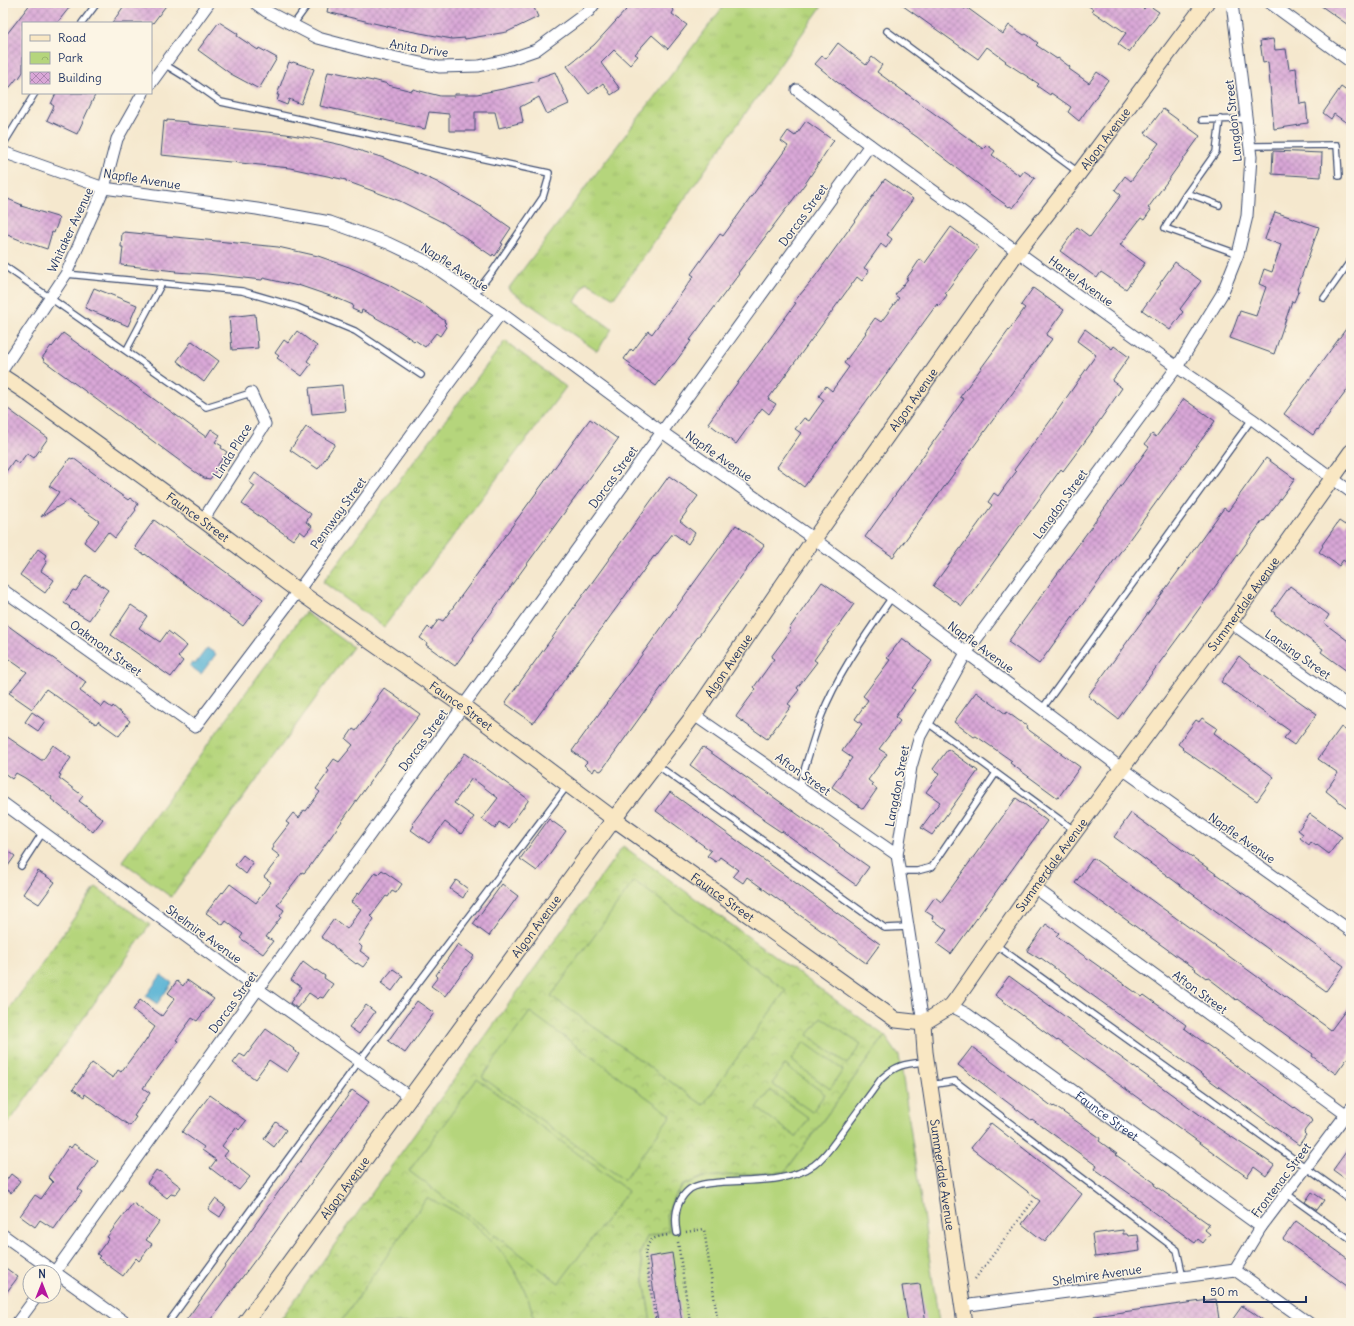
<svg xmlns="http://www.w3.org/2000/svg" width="1354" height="1326" font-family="Delius,sans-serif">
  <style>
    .grass { fill: url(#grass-tufts); stroke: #68826d }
    .park { fill: url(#park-crowns); stroke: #68826d }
    .pitch { fill: #b5d57c; stroke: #68826d }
    .water { fill: #56b2d4; stroke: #387099 }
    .building { fill: url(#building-cross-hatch) }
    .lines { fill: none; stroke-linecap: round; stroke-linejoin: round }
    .lane-casing { stroke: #3c4b6f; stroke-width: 8 }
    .street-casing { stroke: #3c4b6f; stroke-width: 13 }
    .secondary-casing { stroke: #3c4b6f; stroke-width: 17 }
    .path { stroke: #3c4b6f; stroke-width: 2.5; stroke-dasharray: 1 3; stroke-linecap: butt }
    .lane { stroke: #fff; stroke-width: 5.5 }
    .street { stroke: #fff; stroke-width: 11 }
    .secondary { stroke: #f9e7c3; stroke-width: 15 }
    .labels { text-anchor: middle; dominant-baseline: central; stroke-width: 3; stroke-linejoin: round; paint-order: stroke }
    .street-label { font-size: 12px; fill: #1b2f5e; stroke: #fcf5e5 }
  </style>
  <defs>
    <pattern id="grass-tufts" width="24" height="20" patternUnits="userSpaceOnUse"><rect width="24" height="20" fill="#b5d57c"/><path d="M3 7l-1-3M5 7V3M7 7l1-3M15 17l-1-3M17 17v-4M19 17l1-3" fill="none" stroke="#9bb76e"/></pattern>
    <pattern id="park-crowns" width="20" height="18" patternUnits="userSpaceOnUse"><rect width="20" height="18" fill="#b5d57c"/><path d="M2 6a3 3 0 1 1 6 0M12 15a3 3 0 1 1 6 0" fill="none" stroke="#9bb76e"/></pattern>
    <pattern id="building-cross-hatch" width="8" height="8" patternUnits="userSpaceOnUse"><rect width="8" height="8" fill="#d9a7d7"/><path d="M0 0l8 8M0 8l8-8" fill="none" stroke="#af88b2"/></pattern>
  </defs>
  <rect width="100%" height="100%" fill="#fcf5e5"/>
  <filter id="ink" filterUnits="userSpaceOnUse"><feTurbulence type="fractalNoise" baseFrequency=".025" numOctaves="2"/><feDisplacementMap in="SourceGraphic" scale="8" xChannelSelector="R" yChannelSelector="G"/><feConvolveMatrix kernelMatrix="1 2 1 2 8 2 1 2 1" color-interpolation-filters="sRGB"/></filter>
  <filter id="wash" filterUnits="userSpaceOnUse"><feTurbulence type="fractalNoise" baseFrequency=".012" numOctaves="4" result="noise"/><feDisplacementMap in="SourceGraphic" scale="16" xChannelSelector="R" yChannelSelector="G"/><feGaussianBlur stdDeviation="0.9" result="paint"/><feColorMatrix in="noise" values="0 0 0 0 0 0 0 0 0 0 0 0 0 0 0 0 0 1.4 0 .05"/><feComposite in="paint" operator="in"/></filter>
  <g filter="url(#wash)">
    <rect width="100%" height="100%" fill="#f5e8ce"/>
    <path class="grass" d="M726,3H824L614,298L586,282L575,302L612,329L597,351L508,289Z
      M505,341L566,387L384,627L323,582Z
      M305,612L353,647L171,897L122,861Z
      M96,887L150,925L3,1131V1018Z"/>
    <path class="park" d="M623,846L885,1036L785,1172L704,1177L683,1185L673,1199L669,1231L647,1237L640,1253L651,1323H278Z"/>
    <path class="pitch" d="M634,881L786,990L703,1105L551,996Z
      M530,1012L671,1115L624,1180L482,1077Z
      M821,1017L861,1045L847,1064L808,1035Z
      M885,1036L899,1056L902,1072L939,1323H651L640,1253L647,1237L669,1231L667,1215L673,1199L684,1185L704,1177L785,1172Z
      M804,1042L843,1070L830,1089L791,1060Z
      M785,1065L825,1094L812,1112L772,1084Z
      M477,1079L628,1191L559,1283L409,1171Z
      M770,1090L809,1118L796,1137L757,1108Z
      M427,1198C438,1203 450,1208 460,1214C498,1239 526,1279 535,1323H340Z"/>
    <path class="water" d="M207,648L216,654L201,674L190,666L192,663L195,664Z
      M161,975L172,983L157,1004L146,996Z"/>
    <g id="blocks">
      <path class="building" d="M31,3H73L57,23H23V72L19,78L18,77L3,96V39Z
        M126,3H168L153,23H112Z
        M329,3H450L449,4L464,3H532L538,17L507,32L465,39V38L452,39L399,29L327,12Z
        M616,3H664L674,10L672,14L687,25L668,49L652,35L635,54L638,56L630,65L614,50L601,63L620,89L611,95L603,83L589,94L567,66L594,45L626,10Z
        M899,3H955L965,9L966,7L1003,34L1009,25L1024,35L1026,34L1038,43L1036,45L1057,59L1058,58L1070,67L1069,69L1089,83L1097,72L1108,80L1079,121L1068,112L1071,107L1051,93L1050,95L1037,86L1039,84L1005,62L1006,61L987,47L978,59Z
        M1084,3H1136L1144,9L1147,4L1159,12L1129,52L1118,44L1126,33L1106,19L1105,20L1092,11L1093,9Z
        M1317,3H1351V27Z
        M219,22L238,34L237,36L258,50L259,48L277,58L259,89L231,74L198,50Z
        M1273,39L1275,50L1286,49L1289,69L1296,68L1300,104L1306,103L1308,123L1300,124V125L1274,129L1268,62L1263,63L1260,41Z
        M838,43L866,65L872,57L882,65L877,72L983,149L987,145L995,151L992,155L1020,176L1024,171L1035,178L1013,208L1010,206L1009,207L991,194L917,137L837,82L815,64L822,56L826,59Z
        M289,62L292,63L293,62L314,69L301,104L289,99L287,105L277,101L279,95H277Z
        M328,72L334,73V72L348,75V76L373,81V80L388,84V85L412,91L413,89L420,91L440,96H455V94H477L503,89L538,81V78L555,72L569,104L547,114L539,97L520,107L523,122L499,128L495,112H475V131H449V114L429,112L425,129L320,106Z
        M1341,87L1351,94V126L1334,114L1331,119L1323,113Z
        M56,93H96L77,134L47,120L54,106L51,104Z
        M1163,109L1200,136L1148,208L1151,210L1144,220L1141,218L1120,245L1145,263L1126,289L1101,272L1097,278L1060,251L1077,227L1090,237L1121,195L1115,190L1125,176L1131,181L1159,143L1145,133Z
        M167,120L188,122V124H190L286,134L310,138L342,145L384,158L437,182L481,207L511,228L501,243L503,244L495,256L493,254L492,256L444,223L400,201L346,181V180L290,168L161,155L164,121L167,122Z
        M806,121L834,141L832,143L807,181L738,273L739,274L690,340L691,341L674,364H673L656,386L629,366L631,364L624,359L631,349L633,351L648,331L652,334L694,276L691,274L720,234L723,236L739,214L788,146L781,141L788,131L795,136Z
        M1273,151L1322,153L1321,177L1272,174Z
        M885,179L913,199L887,235L892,239L886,248L881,244L864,268L869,271L862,281L857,277L768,399L776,404L769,414L762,408L736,444L708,423L796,303L794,302L814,278Z
        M3,197L22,205L21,206L57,217L59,219L54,233L52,232L47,249L20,240L3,233Z
        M1275,212L1319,227L1297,289L1299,290L1294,302L1292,301L1274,354L1230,338L1240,311L1256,316L1266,287L1259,284L1264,269L1272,272L1281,245L1265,239Z
        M951,227L978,247V249L945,293L947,295L939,306L937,304L804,487L777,467L801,433L795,429L804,418L809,421L824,400L819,396L826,386L832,391L834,388L849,367L844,363L866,333L865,332L875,318L881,322L899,298L895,295L908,279H906L914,268L920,259L925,263Z
        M124,232L278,247L318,256L349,267L387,284L421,303L445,321L444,322L446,323L444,325L446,327L440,336L436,333L425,347L415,340L414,341L398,330L362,310L361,313L352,309L353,305L339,299L298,285V286L263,278L262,280L207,274L175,272L176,271L121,265L123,247H121L122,233H124Z
        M1175,262L1201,281L1180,309L1183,312L1170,330L1142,310L1161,284L1160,283Z
        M94,288L137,305L128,326L85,308Z
        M1033,288L1064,310L1046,335L1052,339L893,557L865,537L964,399L960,397L1025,308L1021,305Z
        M255,314L258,348L232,350L229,317Z
        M1351,322V385L1339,401H1338L1318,430L1317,429L1313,435L1284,414Z
        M1085,329L1112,349L1114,346L1129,357L1112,381L1122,388L1089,436L1063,471L1061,469L962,606L933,586L992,505L988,502L994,493L998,496L1006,485L1016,472L1014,470L1051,420L1096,355L1077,341Z
        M297,331L317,346L307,361L311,364L302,376L277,358L279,356L275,353L284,340L288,343Z
        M63,333L206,437L211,429L220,435L215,442L222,446L221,448L227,452L217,466L218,468L210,479L204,478L188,467L43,360L44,359L42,358L51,346L52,347Z
        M192,341L219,361L204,382L177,361Z
        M342,385L345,411L312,414L309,388Z
        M1184,399L1215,421L1039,664L1008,642L1149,447L1145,444L1152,434L1156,437Z
        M8,409L48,438L34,458L27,453L19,464L14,460L3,476V417Z
        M590,419L618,439L473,638L474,639L455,666L426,645L427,643L420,638L428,627L431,630L439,619L443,621Z
        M306,427L335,444L318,469L290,450Z
        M70,458L72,459L73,458L111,486L110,487L128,500L130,498L138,504L135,509L136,510L115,538L108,532L94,550L84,542L99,521L69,500L41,517L59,492L49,486Z
        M1266,458L1295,479L1264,521L1263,520L1186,627L1118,719L1088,696L1224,508L1228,511Z
        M255,473L311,514L306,522L312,526L305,535L300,531L293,540L242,504L255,486L249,482Z
        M669,476L698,496L680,521L695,533L688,544L673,533L655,557L654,556L533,723L505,703Z
        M1351,517V566L1343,560L1339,566L1319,552L1323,546L1322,545L1339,521L1345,525Z
        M154,520L263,599L243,626L145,554L144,555L135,549L136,548L135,547Z
        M736,525L764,545L602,770L600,771L595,768L593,772L584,765L587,762L572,751Z
        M38,549L46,555L44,559L47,561L41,571L54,580L45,593L20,575Z
        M86,575L108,590L97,606L98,607L89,620L69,608L70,607L64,603L73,590L76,591Z
        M822,582L854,604L814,660L817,662L797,688L799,690L788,704L791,706L767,739L736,717L737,715L756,689L754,687L774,659L771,657L791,630L789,629Z
        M1290,586L1329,615L1324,623L1351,643V674L1321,652L1323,649L1274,614L1275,613L1272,611Z
        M131,605L147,616L139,628L160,642L168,631L187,646L178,657L183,661L171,677L111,635Z
        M3,622L86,682L80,691L102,707L105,703L112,708L113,706L130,721L119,736L98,721L96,724L46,689L32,709L9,693L27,672L3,655Z
        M902,638L932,661L912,688L915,690L895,717L900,721L879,749L887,754L868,780L873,784L872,785L877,789L863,809L832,787L852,758L842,751L862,724L855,719L868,700L863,696L890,660L887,658Z
        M1239,656L1259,673L1317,714L1294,745L1284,738L1290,731L1221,682Z
        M384,688L420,714L389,755L310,866L304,873L302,872L277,905L284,910L280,916L281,917L266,937L273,941L263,954L240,938L243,934L226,921L223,925L206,913L222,892L223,893L230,884L256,903L271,882L264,877L280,856L272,850L274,847L272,846L289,824L286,822L293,813L299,818L304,810L306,811L320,792L316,789L329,771L327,769L334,759L339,762L353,745L346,739L353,729L356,731L371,711L370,710L378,699V696Z
        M976,692L1006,714L1007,712L1018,720L1027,726L1026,728L1080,767L1058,798L1010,763L1012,761L976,736L974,737L954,722Z
        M32,712L45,721L38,731L25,722Z
        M1202,718L1217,728L1214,733L1274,777L1257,801L1182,749L1183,748L1178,744L1196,720L1199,722Z
        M1341,727L1351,734V811L1326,791L1338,773L1318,759Z
        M3,734L41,760H43L53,745L71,758L59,774L61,775L59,778L83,796L79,801L103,819L93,832L51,799L52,797L25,778L16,773L12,779L3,772Z
        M703,747L831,838L840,845L839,846L869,867L856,885L807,850V849L782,831L781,832L763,820L764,819L690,765Z
        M948,749L978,771L932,835L921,828L940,802L926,792L940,773L933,769Z
        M465,753L528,799V801L508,828L499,822L495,829L482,819L498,798L472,778L454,803L474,817L461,834L445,822L429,843L411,830L414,826L412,824Z
        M670,792L880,944L866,963L747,877L743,883L733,876L738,870L720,857L716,862L707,856L711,851L656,811Z
        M1016,798L1047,821L951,954L937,944L947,930L932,919L933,916L925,911L935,897L941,902Z
        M1131,813L1344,966L1326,991L1114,837Z
        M1310,814L1342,837L1329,854L1317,845L1316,846L1311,842L1309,845L1300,838L1303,834L1298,830Z
        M549,819L566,831L537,871L520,859Z
        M3,847L15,856L3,873Z
        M243,855L253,863L246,874L235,865Z
        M1093,858L1331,1030L1351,1003V1053L1336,1074L1312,1056L1313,1054L1293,1040L1237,999L1236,1000L1224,990L1207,977L1206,978L1195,970L1196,969L1178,957L1075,883Z
        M382,870L402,884L396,893L392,891L388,897L386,896L371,916L374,919L358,943L362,947L360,951L370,958L363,967L357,963L356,964L334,947V946L321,937L334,919L347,929L361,909L351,902L358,893L359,894L375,872L378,874Z
        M38,871L55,882L39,904L23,894Z
        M456,880L468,889L463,898L450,889Z
        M502,884L518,896L489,936L473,924Z
        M1046,924L1059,933L1056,936L1142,997L1144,995L1186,1025L1184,1028L1294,1108L1295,1107L1311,1119V1120L1312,1121L1305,1130L1304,1133L1306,1135L1299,1145L1041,958L1040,959L1027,951Z
        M458,944L474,956L445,996L431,986L438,977L436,975Z
        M303,962L315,971L316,970L325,976L324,978L333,984L323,998L320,997L318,999L309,993L297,1008L290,1003L301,987L291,980Z
        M393,969L403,976L392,991L381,983Z
        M1009,976L1218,1128L1274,1165L1266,1176L1254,1167L1247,1177L1058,1040L1057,1041L1042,1030L995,995Z
        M187,980L214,999L197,1021L192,1018L176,1040L178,1041L143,1088L150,1093L134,1116L136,1117L130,1126L85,1094L84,1097L73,1089L92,1063L113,1078L118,1070L121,1072L142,1044L143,1045L155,1027L133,1010L140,1000L162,1016L175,998L168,993L177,981L183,986Z
        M417,1001L434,1013L405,1053L388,1041Z
        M366,1005L375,1012L359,1034L349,1027Z
        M266,1029L294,1049L293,1050L299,1054L287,1072L269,1060L255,1079L233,1063L240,1054L245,1057Z
        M972,1047L1053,1107L1054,1106L1099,1137L1100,1139L1099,1141L1117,1154L1116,1155L1155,1183L1154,1185L1209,1224L1205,1230L1210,1234L1203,1243L1198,1239L1195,1243L1176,1229L1149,1209L1150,1208L1095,1169L1097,1166L1032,1119L1031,1120L958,1065Z
        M352,1090L369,1102L267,1244L208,1323H184Z
        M210,1095L246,1121L239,1130L236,1127L222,1146L228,1151L224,1156L250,1177L239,1190L210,1168L216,1160L202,1150L204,1147L182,1132Z
        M276,1122L286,1130L274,1147L264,1139Z
        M991,1123L1082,1194L1045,1242L1022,1224L1040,1201L971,1148Z
        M74,1144L98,1161L78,1189L82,1192L72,1205H71L54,1229L40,1220L35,1227L20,1216L35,1195L41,1199L53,1182L48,1177L69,1146L71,1148Z
        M1351,1145V1183L1333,1170Z
        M156,1170L159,1172L160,1171L181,1187L175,1195L171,1194L167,1198L147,1183Z
        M11,1174L20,1181L11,1193L3,1187V1185Z
        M1312,1192L1324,1200L1317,1210L1305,1202Z
        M215,1199L226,1207L220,1217L208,1209Z
        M133,1203L159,1222L146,1240L152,1244L139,1261L136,1258L123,1276L98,1258L100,1256L97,1254L109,1238L107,1237Z
        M1296,1221L1351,1261V1289L1283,1239Z
        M1123,1230V1234H1127L1128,1236L1138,1235L1140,1251L1095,1257L1092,1234Z
        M672,1253L682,1323H658L649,1257Z
        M3,1266L18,1277L3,1297Z
        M920,1284L926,1323H908L902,1286Z
        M1216,1299L1219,1319L1195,1323H1094V1316Z
        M1242,1306L1252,1312L1267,1323H1230Z"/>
    </g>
  </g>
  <g filter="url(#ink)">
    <use href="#blocks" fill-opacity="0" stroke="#3c4b6f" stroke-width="1"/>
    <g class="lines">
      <defs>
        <path id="lane" d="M82,23L97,3
          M293,25L309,3
          M887,31L1078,172
          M164,64L187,78L221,102L549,173L548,180L543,197L492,272L474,295
          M1220,119L1216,152L1187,193L1165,228L1238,254
          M1202,120L1246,119
          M3,145L35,93
          M1250,146L1337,145L1339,176
          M1187,193L1219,205
          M3,265L126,351L162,283
          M66,274L242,291L297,307L355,331L421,375
          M1324,298L1351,260
          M126,351L206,407L251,393
          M1042,709L1252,419
          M928,723L1074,830
          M657,765L885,928L908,927
          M799,787C806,764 813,740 821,717C838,673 866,635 892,597
          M21,866L43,832
          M900,871H917L932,867L996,773
          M996,945L1351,1200
          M930,1085L955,1081L1177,1250L1183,1277
          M1287,1194L1351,1240
          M677,1233C674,1217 676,1200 690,1189C699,1183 712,1183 722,1182C752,1180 788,1183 814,1165C826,1156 834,1143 843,1131C856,1113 869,1096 881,1079C897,1064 905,1064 926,1062
          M168,1323L360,1060L567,786"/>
        <g id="street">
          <path d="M255,3L266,11L318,38L375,53L439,67L479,66L510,59L536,50L589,11L595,3"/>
          <path d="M1270,3L1351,62"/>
          <path d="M151,83L209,3"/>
          <path d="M797,90L870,145L1177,367L1252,419L1351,492"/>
          <path d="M3,152L104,188L257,209L330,222L388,243L426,261L501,313L662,432L814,539L1121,768L1351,931"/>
          <path d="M3,369L66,274L104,188L117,139L143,93"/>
          <path d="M203,520L265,424L251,393"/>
          <path d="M3,590L195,727L298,591L435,402L501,313"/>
          <path d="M1230,622L1351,708"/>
          <path d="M694,715L897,855"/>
          <path d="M3,803L258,989L410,1097"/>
          <path d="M1034,887L1351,1118"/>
          <path id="s1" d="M951,1006L967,1014L1261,1227"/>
          <path d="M923,1023L897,855L911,767L920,736L966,653L1177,367L1222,294L1238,254L1247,216L1251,157L1232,3"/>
          <path d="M3,1235L126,1323"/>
          <path d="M1235,1270L1261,1227L1351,1108"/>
          <path d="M1235,1270L1309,1323"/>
          <path d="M54,1273L258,989L870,145"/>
          <path d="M962,1306L1235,1270"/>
          <path d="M17,1323L37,1296"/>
        </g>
        <g id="secondary">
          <path id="s2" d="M3,377L23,390L203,520L298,591L463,706L614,819L896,1020L923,1023"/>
          <path id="s3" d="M923,1023L951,1006L957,998L1034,887L1230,622L1351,452"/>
          <path id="s4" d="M923,1023L925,1052L965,1323"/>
          <path id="s5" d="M245,1323L614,819L694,715L814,539L1018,251L1079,173L1206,3"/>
        </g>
      </defs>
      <use href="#lane" class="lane-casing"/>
      <use href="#street" class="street-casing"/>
      <use href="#secondary" class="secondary-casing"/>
      <path class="path" d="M686,1232L704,1229L718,1323
        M678,1242L690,1323
        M975,1279L1033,1201
        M656,1322L645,1255C648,1238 654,1237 669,1235"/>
      <use href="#lane" class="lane"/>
      <use href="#street" class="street"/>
      <use href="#secondary" class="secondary"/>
    </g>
  </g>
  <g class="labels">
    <g class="street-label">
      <text transform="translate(419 48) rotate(9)">Anita Drive</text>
      <text transform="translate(1233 121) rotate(-96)">Langdon Street</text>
      <text stroke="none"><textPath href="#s5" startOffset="1464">Algon Avenue</textPath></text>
      <text transform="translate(142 179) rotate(9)">Napfle Avenue</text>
      <text transform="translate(803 215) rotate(-54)">Dorcas Street</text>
      <text transform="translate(70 230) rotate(-65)">Whitaker Avenue</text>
      <text transform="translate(455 267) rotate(33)">Napfle Avenue</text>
      <text transform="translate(1081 281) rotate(36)">Hartel Avenue</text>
      <text stroke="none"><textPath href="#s5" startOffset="1140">Algon Avenue</textPath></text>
      <text transform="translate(232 451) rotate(-58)">Linda Place</text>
      <text transform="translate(719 456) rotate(35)">Napfle Avenue</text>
      <text transform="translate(613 477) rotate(-54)">Dorcas Street</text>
      <text transform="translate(1060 504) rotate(-54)">Langdon Street</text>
      <text transform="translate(338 513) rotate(-54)">Pennway Street</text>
      <text stroke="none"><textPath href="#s2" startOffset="240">Faunce Street</textPath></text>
      <text stroke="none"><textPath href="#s3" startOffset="530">Summerdale Avenue</textPath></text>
      <text transform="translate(981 647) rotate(36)">Napfle Avenue</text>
      <text transform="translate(106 648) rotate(36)">Oakmont Street</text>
      <text transform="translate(1298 654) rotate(35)">Lansing Street</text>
      <text stroke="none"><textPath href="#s5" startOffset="816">Algon Avenue</textPath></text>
      <text stroke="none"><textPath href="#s2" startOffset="564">Faunce Street</textPath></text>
      <text transform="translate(423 740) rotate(-54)">Dorcas Street</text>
      <text transform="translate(803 774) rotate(35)">Afton Street</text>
      <text transform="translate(897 786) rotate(-79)">Langdon Street</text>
      <text transform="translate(1242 838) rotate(35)">Napfle Avenue</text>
      <text stroke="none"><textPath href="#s3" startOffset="206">Summerdale Avenue</textPath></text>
      <text stroke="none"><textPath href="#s2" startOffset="888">Faunce Street</textPath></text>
      <text stroke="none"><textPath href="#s5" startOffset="492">Algon Avenue</textPath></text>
      <text transform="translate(204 934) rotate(36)">Shelmire Avenue</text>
      <text transform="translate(1200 992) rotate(36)">Afton Street</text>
      <text transform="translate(233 1002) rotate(-54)">Dorcas Street</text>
      <text stroke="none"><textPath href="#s1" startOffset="191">Faunce Street</textPath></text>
      <text stroke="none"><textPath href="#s4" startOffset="153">Summerdale Avenue</textPath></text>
      <text transform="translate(1281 1180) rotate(-53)">Frontenac Street</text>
      <text stroke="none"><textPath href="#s5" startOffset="168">Algon Avenue</textPath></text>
      <text transform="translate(1097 1275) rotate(-8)">Shelmire Avenue</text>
    </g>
  </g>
  <rect width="1354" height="1326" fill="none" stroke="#fcf5e5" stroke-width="16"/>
  <rect x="22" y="22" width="130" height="72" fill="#fcf5e5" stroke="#a2a6af"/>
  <rect x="30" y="35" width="20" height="6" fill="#f9e7c3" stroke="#a2a6af"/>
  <text x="58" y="42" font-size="12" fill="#1b2f5e">Road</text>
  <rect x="30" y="52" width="20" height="12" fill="url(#park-crowns)" stroke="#a2a6af"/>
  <text x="58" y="62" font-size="12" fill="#1b2f5e">Park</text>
  <rect x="30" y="72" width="20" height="12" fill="url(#building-cross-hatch)" stroke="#a2a6af"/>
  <text x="58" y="82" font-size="12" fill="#1b2f5e">Building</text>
  <g transform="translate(42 1284)"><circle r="19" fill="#fcf5e5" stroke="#a2a6af"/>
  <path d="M0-3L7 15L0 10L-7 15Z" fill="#b5179e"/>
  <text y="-6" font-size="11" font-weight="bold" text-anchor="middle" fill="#1b2f5e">N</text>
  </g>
  <path d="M1204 1296v6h102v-6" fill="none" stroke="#1b2f5e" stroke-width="2"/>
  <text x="1210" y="1296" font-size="12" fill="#1b2f5e" stroke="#fcf5e5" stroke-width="3" paint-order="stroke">50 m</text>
</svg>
